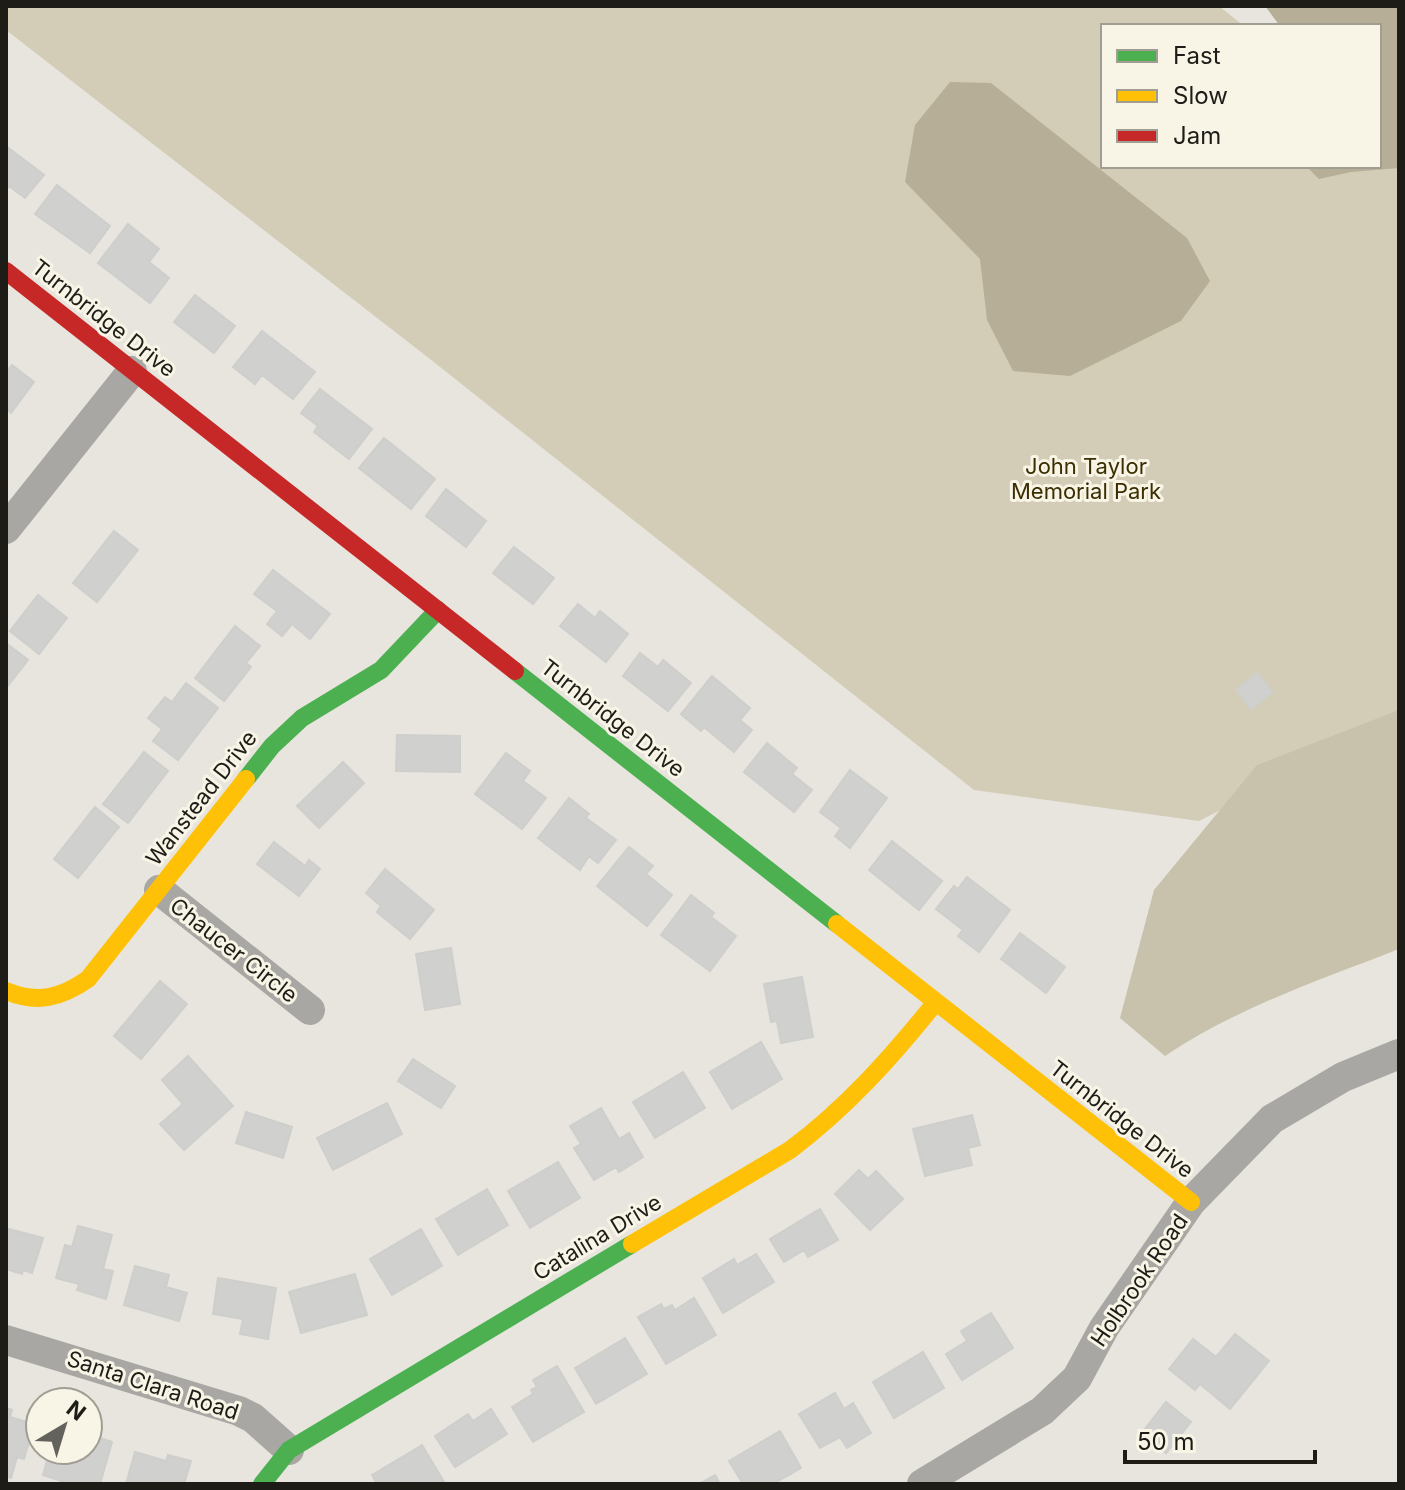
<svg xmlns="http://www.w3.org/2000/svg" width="1405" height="1490" font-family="Inter,sans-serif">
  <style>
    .green { fill: #d3cdb7 }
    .forest { fill: #c8c1ac }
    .water { fill: #b6ae96 }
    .building { fill: #d0d0ce; stroke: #cececd; stroke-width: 2 }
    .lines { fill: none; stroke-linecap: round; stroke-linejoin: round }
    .street { stroke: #a8a7a3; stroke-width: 30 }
    .fast { stroke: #4caf50; stroke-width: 18 }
    .slow { stroke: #ffc107; stroke-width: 18 }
    .jam { stroke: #c62828; stroke-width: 18 }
    .labels { text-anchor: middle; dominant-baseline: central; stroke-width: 6; stroke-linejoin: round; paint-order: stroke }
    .street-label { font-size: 22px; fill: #1d1c17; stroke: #f8f4e6 }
    .park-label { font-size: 22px; fill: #3a2e02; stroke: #f8f4e6 }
  </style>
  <rect width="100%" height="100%" fill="#e7e5dd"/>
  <path class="green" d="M6,6H1219L1244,26H1103V166H1379L1399,149V719L1199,821L974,790L430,359L6,30Z"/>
  <path class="forest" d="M1399,710V949C1320,980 1236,1008 1165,1056L1120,1018L1154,890L1257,765Z"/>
  <path class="water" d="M1265,6H1399V168L1351,172L1319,179L1306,166H1379V26H1280Z
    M950,82L991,83L1187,238L1210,281L1181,321L1070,376L1013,371L987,320L980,259L905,182L915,125Z"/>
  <path class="building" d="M6,146L44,175L25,198L9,186L6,190Z
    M57,185L110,226L90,253L35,214Z
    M128,224L159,249L149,262L169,278L150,303L98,263Z
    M195,295L235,326L214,353L174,322Z
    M262,331L315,372L293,399L262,375L255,384L233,367Z
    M12,365L34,382L11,413L8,410L6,412V372Z
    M320,389L372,429L349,459L314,432L318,426L301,413Z
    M384,438L435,479L411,509L359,468Z
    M446,489L486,521L466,547L426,516Z
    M114,531L138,550L97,602L73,583Z
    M514,547L554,578L533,604L493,573Z
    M273,570L330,614L310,639L292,624L282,636L267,624L277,611L254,594Z
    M38,595L67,618L39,654L10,631Z
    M578,604L595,618L600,611L628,634L606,662L560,626Z
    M235,626L260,646L246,663L251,667L224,701L195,678Z
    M6,643L28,660L6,688Z
    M640,653L658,667L663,660L691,683L668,711L623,676Z
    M1257,673L1273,692L1251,709L1236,690Z
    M712,676L750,708L740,720L752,730L734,752L704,727L701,731L681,714Z
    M186,683L218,708L178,760L153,741L162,729L148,718L165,697L172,702Z
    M397,735L460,736V772L396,771Z
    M767,743L797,768L792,774L812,790L794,812L744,772Z
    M144,752L168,771L128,823L103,804Z
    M506,753L530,771L523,781L546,798L522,829L475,794Z
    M343,762L364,783L319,828L297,806Z
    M850,770L887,798L850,848L835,836L841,828L820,812Z
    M569,798L589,814L586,818L616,840L598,863L589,856L580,870L538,838Z
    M95,807L119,827L78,878L54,859Z
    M892,841L942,881L919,910L869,870Z
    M274,842L305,866L309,860L320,869L299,896L257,864Z
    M629,847L653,866L646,874L672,895L647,926L597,886Z
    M385,869L434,910L410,939L377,912L381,906L366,893Z
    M967,877L1010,910L979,952L958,936L963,930L936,909L954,886L958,889Z
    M691,895L714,913L711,917L736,936L710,971L661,935Z
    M1020,933L1065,967L1046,993L1001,959Z
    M451,948L460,1004L425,1010L416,954Z
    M802,977L813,1037L781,1043L777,1021L771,1022L764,984Z
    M160,981L187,1004L141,1059L114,1036Z
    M761,1042L782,1079L732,1109L710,1072Z
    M188,1056L233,1106L184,1150L160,1124L183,1104L162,1080Z
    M413,1059L455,1086L441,1108L398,1081Z
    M683,1072L705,1108L655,1138L633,1102Z
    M387,1103L402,1134L333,1170L317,1138Z
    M601,1108L619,1139L629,1133L643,1157L619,1172L616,1167L594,1180L574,1148L581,1144L570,1126Z
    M246,1112L292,1127L283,1158L236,1143Z
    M972,1115L980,1145L968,1148L972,1165L925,1176L913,1129Z
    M558,1162L580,1198L530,1228L508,1191Z
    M859,1170L868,1179L876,1171L903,1199L870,1230L835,1194Z
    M487,1189L508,1225L458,1255L436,1219Z
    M820,1209L838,1240L808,1257L804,1250L784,1262L770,1239Z
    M78,1226L112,1235L103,1269L113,1271L106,1299L77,1290L79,1284L56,1278L65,1245L72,1247Z
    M9,1229L43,1238L32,1273L23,1270L22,1274L6,1269V1238Z
    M421,1229L442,1266L392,1295L370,1259Z
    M756,1254L774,1282L723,1313L703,1278L734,1259L737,1265Z
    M135,1266L169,1275L166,1287L187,1293L179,1321L124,1305Z
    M355,1274L367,1315L301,1333L289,1292Z
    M218,1278L276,1288L268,1339L240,1334L243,1319L213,1314Z
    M694,1298L716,1335L666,1364L638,1317L661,1304L664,1309L672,1305L675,1310Z
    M991,1313L1013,1348L962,1380L946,1354L967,1341L961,1331Z
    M1235,1334L1269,1361L1230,1409L1200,1384L1195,1390L1169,1369L1193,1339L1216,1357Z
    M625,1338L647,1374L596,1404L575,1368Z
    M923,1352L944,1388L894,1418L873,1382Z
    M557,1366L584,1412L533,1442L512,1407L533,1394L531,1390L537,1387L533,1380Z
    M835,1393L844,1409L853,1403L871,1433L847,1448L840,1437L820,1448L799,1414Z
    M1166,1402L1191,1422L1166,1453L1141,1434Z
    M6,1408L12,1410L10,1417L34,1424L24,1459L17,1457L11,1478L6,1476Z
    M491,1409L507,1434L455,1467L435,1436L468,1414L473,1421Z
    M780,1431L801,1468L773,1484H743L729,1461Z
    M88,1434L112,1442L100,1484H71L43,1475L50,1450H88Z
    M422,1445L444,1482L377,1484L372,1475Z
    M135,1452L166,1461L168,1455L191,1461L184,1484H126Z
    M715,1475L720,1484H699Z"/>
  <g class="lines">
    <path class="street" d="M6,529L132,371
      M159,890L310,1010
      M6,1340L239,1411L253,1418L289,1450
      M922,1484L1042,1411L1077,1378L1104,1328L1191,1202L1272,1119L1343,1077L1399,1054"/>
    <path class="fast" d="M515,671L837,924
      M246,779L272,746L302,718L381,670L438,610
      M262,1484L289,1450L632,1244"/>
    <path class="slow" d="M837,924L1191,1202
      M6,991C37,1004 61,998 88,979L246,779
      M632,1244L790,1150C846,1108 891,1058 935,1003"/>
    <path class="jam" d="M6,271L515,671"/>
  </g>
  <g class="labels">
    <g class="street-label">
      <text transform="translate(104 318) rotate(38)">Turnbridge Drive</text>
      <text transform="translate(613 718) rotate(38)">Turnbridge Drive</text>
      <text transform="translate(201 798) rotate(-52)">Wanstead Drive</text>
      <text transform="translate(234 950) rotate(38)">Chaucer Circle</text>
      <text transform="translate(1122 1119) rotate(38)">Turnbridge Drive</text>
      <text transform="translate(597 1237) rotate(-31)">Catalina Drive</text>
      <text transform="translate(1139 1280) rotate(-56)">Holbrook Road</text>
      <text transform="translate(153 1385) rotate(18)">Santa Clara Road</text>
    </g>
    <g class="park-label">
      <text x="1086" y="466">John Taylor<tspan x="1086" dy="25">Memorial Park</tspan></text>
    </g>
  </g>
  <rect width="1405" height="1490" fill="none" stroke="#1d1c17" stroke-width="16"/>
  <rect x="1101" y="24" width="280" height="144" fill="#f8f4e6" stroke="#a09e93" stroke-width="2"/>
  <rect x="1117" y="50" width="40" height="12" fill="#4caf50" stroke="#a09e93" stroke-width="2"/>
  <text x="1173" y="64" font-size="24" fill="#1d1c17">Fast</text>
  <rect x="1117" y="90" width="40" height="12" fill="#ffc107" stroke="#a09e93" stroke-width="2"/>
  <text x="1173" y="104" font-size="24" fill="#1d1c17">Slow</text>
  <rect x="1117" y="130" width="40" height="12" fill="#c62828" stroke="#a09e93" stroke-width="2"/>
  <text x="1173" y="144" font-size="24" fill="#1d1c17">Jam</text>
  <g transform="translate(64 1426) rotate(38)"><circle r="38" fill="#f8f4e6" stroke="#a09e93" stroke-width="2"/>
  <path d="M0-6L14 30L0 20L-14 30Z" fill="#64625c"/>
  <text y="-12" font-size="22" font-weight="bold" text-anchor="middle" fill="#1d1c17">N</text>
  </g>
  <path d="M1125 1450v12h190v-12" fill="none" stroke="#1d1c17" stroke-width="4"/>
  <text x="1137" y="1450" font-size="24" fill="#1d1c17" stroke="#f8f4e6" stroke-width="6" paint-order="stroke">50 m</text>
</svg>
